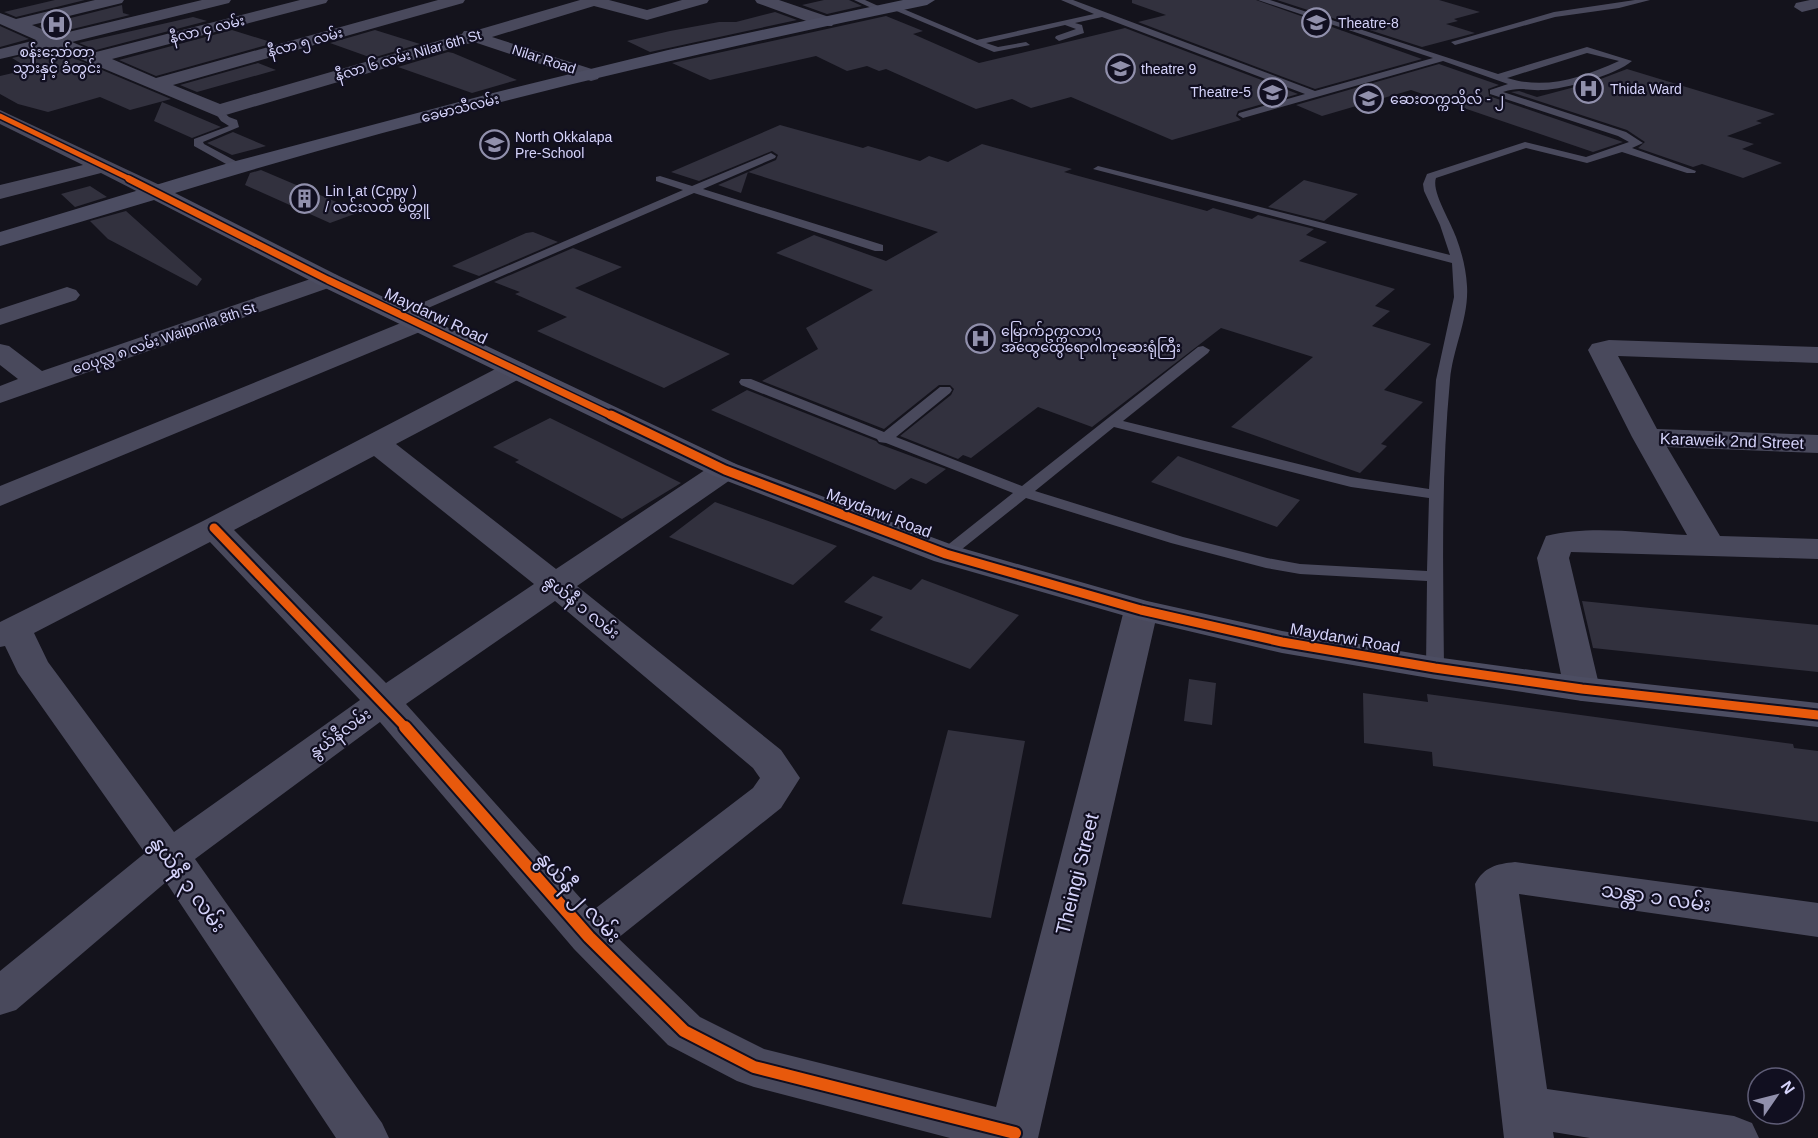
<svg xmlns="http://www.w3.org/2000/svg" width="1818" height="1138" font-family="Helvetica,'Noto Sans Myanmar',sans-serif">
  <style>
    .building { fill: #32313e }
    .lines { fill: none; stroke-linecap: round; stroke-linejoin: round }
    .lane { fill: #49495c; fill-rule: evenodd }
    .street { fill: #49495c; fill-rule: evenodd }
    .secondary { fill: #4c4d62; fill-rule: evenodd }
    .cycleway-far3-casing { stroke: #110f20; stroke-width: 8 }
    .cycleway-far2-casing { stroke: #110f20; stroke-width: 10 }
    .cycleway-far1-casing { stroke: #110f20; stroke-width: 13 }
    .cycleway-casing { stroke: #110f20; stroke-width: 16 }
    .cycleway-far3 { stroke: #e8590c; stroke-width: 5 }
    .cycleway-far2 { stroke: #e8590c; stroke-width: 7 }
    .cycleway-far1 { stroke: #e8590c; stroke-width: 9 }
    .cycleway { stroke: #e8590c; stroke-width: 12 }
    .labels { text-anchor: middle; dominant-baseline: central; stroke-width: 4.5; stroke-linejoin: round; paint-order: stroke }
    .far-poi-label { font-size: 14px; fill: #d5d3fa; stroke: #110f20; text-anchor: start }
    .far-street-label { font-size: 14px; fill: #d5d3fa; stroke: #110f20 }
    .street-label { font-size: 16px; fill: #d5d3fa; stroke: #110f20 }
    .near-street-label { font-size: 20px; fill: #d5d3fa; stroke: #110f20 }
  </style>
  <rect width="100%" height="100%" fill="#14131c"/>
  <path class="building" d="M55,0H85L16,17L4,12Z
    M824,0H849L862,6L827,14L802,5Z
    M1132,0H1256L1422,59L1315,89L1138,22L1166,15L1132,3Z
    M1277,0H1439L1480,12L1454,19L1458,21L1446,24L1475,33L1422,47Z
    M122,5L123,13L130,15L56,33L39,26Z
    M775,12L797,20L650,52L627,41L670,31L719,22H736Z
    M886,16L923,31L913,34L979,63L1125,28L1298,94L1238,111L1236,116L1241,120L1172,140L1071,97L1031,108L1012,99L976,109L886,69L879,71L867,66L847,71L816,56L710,80L672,63Z
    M193,17L207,21L96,50L79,43Z
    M0,26L29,39L0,47Z
    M232,30L274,43L156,76L119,60Z
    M375,30L420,44L372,58L330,43Z
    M52,49L171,99L130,110L100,97L48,112L18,104L0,94V76L30,69L12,58Z
    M448,52L453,53L517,80L472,93L398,67Z
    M258,63L276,70L197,92L180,85Z
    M1439,64L1499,85L1488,89L1489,96L1623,142L1593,152L1411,90L1322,116L1296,105Z
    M1627,69L1775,114L1756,121L1762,123L1727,136L1754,144L1742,149L1782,163L1743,178L1702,164L1693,167L1638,148L1645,142L1627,130L1511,92L1519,91L1537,97L1590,83Z
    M162,102L221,127L192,138L154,121Z
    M780,125L863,148L868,146L920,161L929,156L948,162L982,144L1072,169L1064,172L1207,211L1213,208L1252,219L1258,215L1314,229L1306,235L1327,242L1299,261L1395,289L1375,306L1390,311L1372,326L1431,344L1384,390L1423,402L1381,444L1387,446L1360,473L1231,427L1313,357L1221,328L1092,427L1038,407L971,458L963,455L958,459L900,436L951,395L954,389L950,385H939L884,429L762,381L818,349L806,328L873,290L776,253L814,235L886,261L938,232L748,172L741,193L718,185L776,160L778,155L772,151L699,181L671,172Z
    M233,132L266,146L232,155L207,143Z
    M261,170L360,212L330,223L245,185L250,173Z
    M1304,180L1358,194L1324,221L1268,207Z
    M90,186L107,197L75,207L61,194Z
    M126,211L202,279L197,286L108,239L90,221Z
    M533,232L558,242L479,276L452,266L526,233Z
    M573,248L622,267L575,288L730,354L664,388L537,331L567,317L515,294L520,292L494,282Z
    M747,390L876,441L879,444L946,469L926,484L911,478L895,490L711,410Z
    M550,418L595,440L681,483L622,519L515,462L519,460L493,447Z
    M1178,456L1300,500L1277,527L1151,482Z
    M715,502L771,522L837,546L793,585L669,537Z
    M873,576L911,590L922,579L1019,615L970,669L870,630L883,617L844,602Z
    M1582,601L1818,625V672L1593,648Z
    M1189,679L1216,683L1212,725L1184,721Z
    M1363,693L1428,702L1427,694L1793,744L1794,748L1818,751V822L1433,766L1432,752L1364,743Z
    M948,730L1025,741L991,918L902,904Z"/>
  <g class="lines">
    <path class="lane" d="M854,0H865L885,9L878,11Z
      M1061,0H1073L1315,91L1433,58L1258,0H1270L1498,74L1587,47L1632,61C1616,75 1565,89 1543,90C1526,91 1521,86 1503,92L1626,132L1643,143L1632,148L1696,171L1695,173H1687L1622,152L1587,163L1526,148L1436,178C1431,191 1451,222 1456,237C1462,253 1466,269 1467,286C1469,318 1453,348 1450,380C1441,475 1443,572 1444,668L1441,672H1429L1426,668L1427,581L1300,574L1266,568L1171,543L1026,498L952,557H940L938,554L940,551L1013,493L886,443L879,442L877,439L741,385L739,382L741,379H751L884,432L940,387H950L952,390L950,393L896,437L1022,486L1198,347L1203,346L1210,350L1208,353L1123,421L1351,477L1429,489L1436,380L1454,297L1452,263L1093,169L1098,166L1450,255L1440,225L1424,191L1423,184L1427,174L1525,142L1586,157L1629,142L1618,136L1490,94V90L1508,84L1443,61L1243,118L1238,115L1239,113L1305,94L1102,17L1075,23L1082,25L1084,33L1059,41L1055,38L1056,36L1076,29L1065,25L986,43L998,47L1026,42L1030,45L994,52L887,7L894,5L977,40L1094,14ZM1587,53L1619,61C1581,78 1546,90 1507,78ZM1114,427L1351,487L1429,498L1427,571L1300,564L1267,558L1183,537L1035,491Z
      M1635,0H1650L1619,8L1555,17L1455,45L1451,42L1554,12Z
      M219,108L229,117L237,120L239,127L203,142L204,144L243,165V169H235L194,146V139L229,126L221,121L214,111Z
      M771,153L776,156L775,158L703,189L883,245V251H875L694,193L405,318H395L394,315L683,190L656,181V177L660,176L692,186Z"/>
    <path class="street" d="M95,0H124L122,3L32,25L56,35L202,0H231L229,3L72,42L96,52L300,0H328L326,3L112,59L156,78L438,0H465L463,3L173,85L220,104L462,34L464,31H474L580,0H609L647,10L682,0H709L707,3L647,20L594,6L492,37L598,71L600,75L598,79L591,81L474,42L219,117L52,47L0,59V49L36,40L0,24V13L16,19Z
      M755,0H779L832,18L835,22L832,26H820L757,3Z
      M1810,0H1818V8L1802,12L1794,7L1796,3Z
      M0,110L166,188L169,193L166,198L158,200L150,198L101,173L0,199V185L83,165L0,124Z
      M328,273L337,275L340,280L337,285L0,403V386L18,379L0,365V344L9,346L42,371Z
      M67,287L76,290L80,295L76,300L0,325V309Z
      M418,316L427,319L431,324L427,329L0,506V486Z
      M1609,340L1818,347V363L1618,356L1657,429L1818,435V453L1667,447L1720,536L1818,539V559L1571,552L1569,558L1600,689L1595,697L1582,701L1569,697L1564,689L1537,558L1546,536C1590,525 1641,533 1687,535L1632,437L1588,350L1592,344Z
      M515,362L525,364L529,370L525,376L396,444L556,569L714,464L725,461L736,464L740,470L736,476L577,586L781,750L800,778L781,808L618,938L700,1017L764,1049L996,1107L1124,610L1129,603L1141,600L1153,603L1158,610L1038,1138H950L754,1087L737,1081L668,1045L574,949L380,722L195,859L382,1123L389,1138H336L166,882L16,1010L0,1015V971L145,853L18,673L5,646L0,647V622L203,521L505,364ZM374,456L534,584L386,683L234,530ZM210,542L360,700L174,832L48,662L34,633ZM555,601L753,768L760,778L753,788L592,911L406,704Z
      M1515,862L1818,903V937L1519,894L1547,1089L1734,1116L1752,1123L1759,1138H1590L1553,1132L1554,1138H1504L1475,884C1484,867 1496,864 1515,862Z"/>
    <path class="secondary" d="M903,0H935L927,5C674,57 422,117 175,193L337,275L736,464L958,547L1147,601L1282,631L1435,657L1582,677L1818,703V727L1582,701L1435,679L1282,653L1129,617L934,561L714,476L319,285L154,200L0,246V232L232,162L489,94L668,50Z"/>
    <defs>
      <path id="cycleway-far3" d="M0,116L132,180"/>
      <path id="cycleway-far2" d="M129,179L328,280L614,417"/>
      <path id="cycleway-far1" d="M611,415L725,470L946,554L1141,610L1282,642L1435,668L1582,689L1818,715
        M214,528L406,728"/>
      <path id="cycleway" d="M405,727L589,937L684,1031L754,1067L1015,1133"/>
    </defs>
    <use href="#cycleway-far3" class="cycleway-far3-casing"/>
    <use href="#cycleway-far2" class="cycleway-far2-casing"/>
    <use href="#cycleway-far1" class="cycleway-far1-casing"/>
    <use href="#cycleway" class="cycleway-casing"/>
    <use href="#cycleway-far3" class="cycleway-far3"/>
    <use href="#cycleway-far2" class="cycleway-far2"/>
    <use href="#cycleway-far1" class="cycleway-far1"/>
    <use href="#cycleway" class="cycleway"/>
  </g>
  <defs>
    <symbol id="university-ring" viewBox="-11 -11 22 22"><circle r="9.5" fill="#110f20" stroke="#9190ac" stroke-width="1.5"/><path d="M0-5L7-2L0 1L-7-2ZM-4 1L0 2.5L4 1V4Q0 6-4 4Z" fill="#9190ac"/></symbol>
    <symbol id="hospital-ring" viewBox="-11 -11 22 22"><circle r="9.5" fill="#110f20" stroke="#9190ac" stroke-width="1.5"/><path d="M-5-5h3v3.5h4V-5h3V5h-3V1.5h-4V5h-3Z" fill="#9190ac"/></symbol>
    <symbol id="school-ring" viewBox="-11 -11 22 22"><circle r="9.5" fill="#110f20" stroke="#9190ac" stroke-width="1.5"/><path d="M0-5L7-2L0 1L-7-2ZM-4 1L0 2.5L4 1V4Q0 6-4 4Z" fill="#9190ac"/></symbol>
    <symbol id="building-ring" viewBox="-11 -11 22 22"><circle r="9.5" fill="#110f20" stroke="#9190ac" stroke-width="1.5"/><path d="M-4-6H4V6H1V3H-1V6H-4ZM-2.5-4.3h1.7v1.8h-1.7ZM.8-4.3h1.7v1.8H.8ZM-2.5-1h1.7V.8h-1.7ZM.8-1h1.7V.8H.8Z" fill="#9190ac"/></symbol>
  </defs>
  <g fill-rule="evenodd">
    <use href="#university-ring" x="1300" y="6" width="33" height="33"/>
    <use href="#hospital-ring" x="40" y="8" width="33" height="33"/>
    <use href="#university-ring" x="1104" y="52" width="33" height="33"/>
    <use href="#hospital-ring" x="1572" y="72" width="33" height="33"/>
    <use href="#university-ring" x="1256" y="76" width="33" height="33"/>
    <use href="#university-ring" x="1352" y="82" width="33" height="33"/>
    <use href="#school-ring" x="478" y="128" width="33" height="33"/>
    <use href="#building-ring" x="288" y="182" width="33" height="33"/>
    <use href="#hospital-ring" x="964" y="322" width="33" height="33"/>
  </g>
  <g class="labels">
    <g class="far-poi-label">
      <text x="1338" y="23">Theatre-8</text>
      <text x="57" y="52" text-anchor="middle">စန်းသော်တာ<tspan x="57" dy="16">သွားနှင့် ခံတွင်း</tspan></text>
      <text x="1141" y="69">theatre 9</text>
      <text x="1610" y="89">Thida Ward</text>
      <text x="1251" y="92" text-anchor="end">Theatre-5</text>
      <text x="1390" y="99">ဆေးတက္ကသိုလ် - ၂</text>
      <text x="515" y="137">North Okkalapa<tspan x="515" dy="16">Pre-School</tspan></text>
      <text x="325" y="191">Lin Lat (Copy )<tspan x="325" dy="16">/ လင်းလတ် မိတ္တူ</tspan></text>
      <text x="1001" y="331">မြောက်ဥက္ကလာပ<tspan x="1001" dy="16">အထွေထွေရောဂါကုဆေးရုံကြီး</tspan></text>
    </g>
    <g class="far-street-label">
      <text transform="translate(207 29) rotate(-14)">နီလာ ၄ လမ်း</text>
      <text transform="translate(305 42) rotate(-15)">နီလာ ၅ လမ်း</text>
      <text transform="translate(408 55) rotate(-16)">နီလာ ၆ လမ်း Nilar 6th St</text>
      <text transform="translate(544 59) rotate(18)">Nilar Road</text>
      <text transform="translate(460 108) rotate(-14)">ခေမာသီလမ်း</text>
      <text transform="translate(164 338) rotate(-19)">ဝေပုလ္လ ၈ လမ်း Waiponla 8th St</text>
    </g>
    <g class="street-label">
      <text transform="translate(436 316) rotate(25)">Maydarwi Road</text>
      <text transform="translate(1732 441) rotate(2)">Karaweik 2nd Street</text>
      <text transform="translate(879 513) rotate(21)">Maydarwi Road</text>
      <text transform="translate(582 607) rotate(39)">နွယ်နီ ၁ လမ်း</text>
      <text transform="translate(1345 638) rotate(10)">Maydarwi Road</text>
      <text transform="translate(340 733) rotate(-36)">နွယ်နီလမ်း</text>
    </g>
    <g class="near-street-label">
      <text transform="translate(1077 874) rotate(-76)">Theingi Street</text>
      <text transform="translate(188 884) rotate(54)">နွယ်နီ ၃ လမ်း</text>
      <text transform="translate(579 897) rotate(48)">နွယ်နီ ၂ လမ်း</text>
      <text transform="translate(1656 897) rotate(8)">သန္တာ ၁ လမ်း</text>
    </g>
  </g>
  <g transform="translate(1776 1096) rotate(55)"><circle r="28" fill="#110f20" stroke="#5f5d77" stroke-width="1.5"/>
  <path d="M0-4.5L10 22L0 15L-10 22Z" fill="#9190ac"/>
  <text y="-9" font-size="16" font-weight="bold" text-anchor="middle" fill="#d5d3fa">N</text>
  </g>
</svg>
